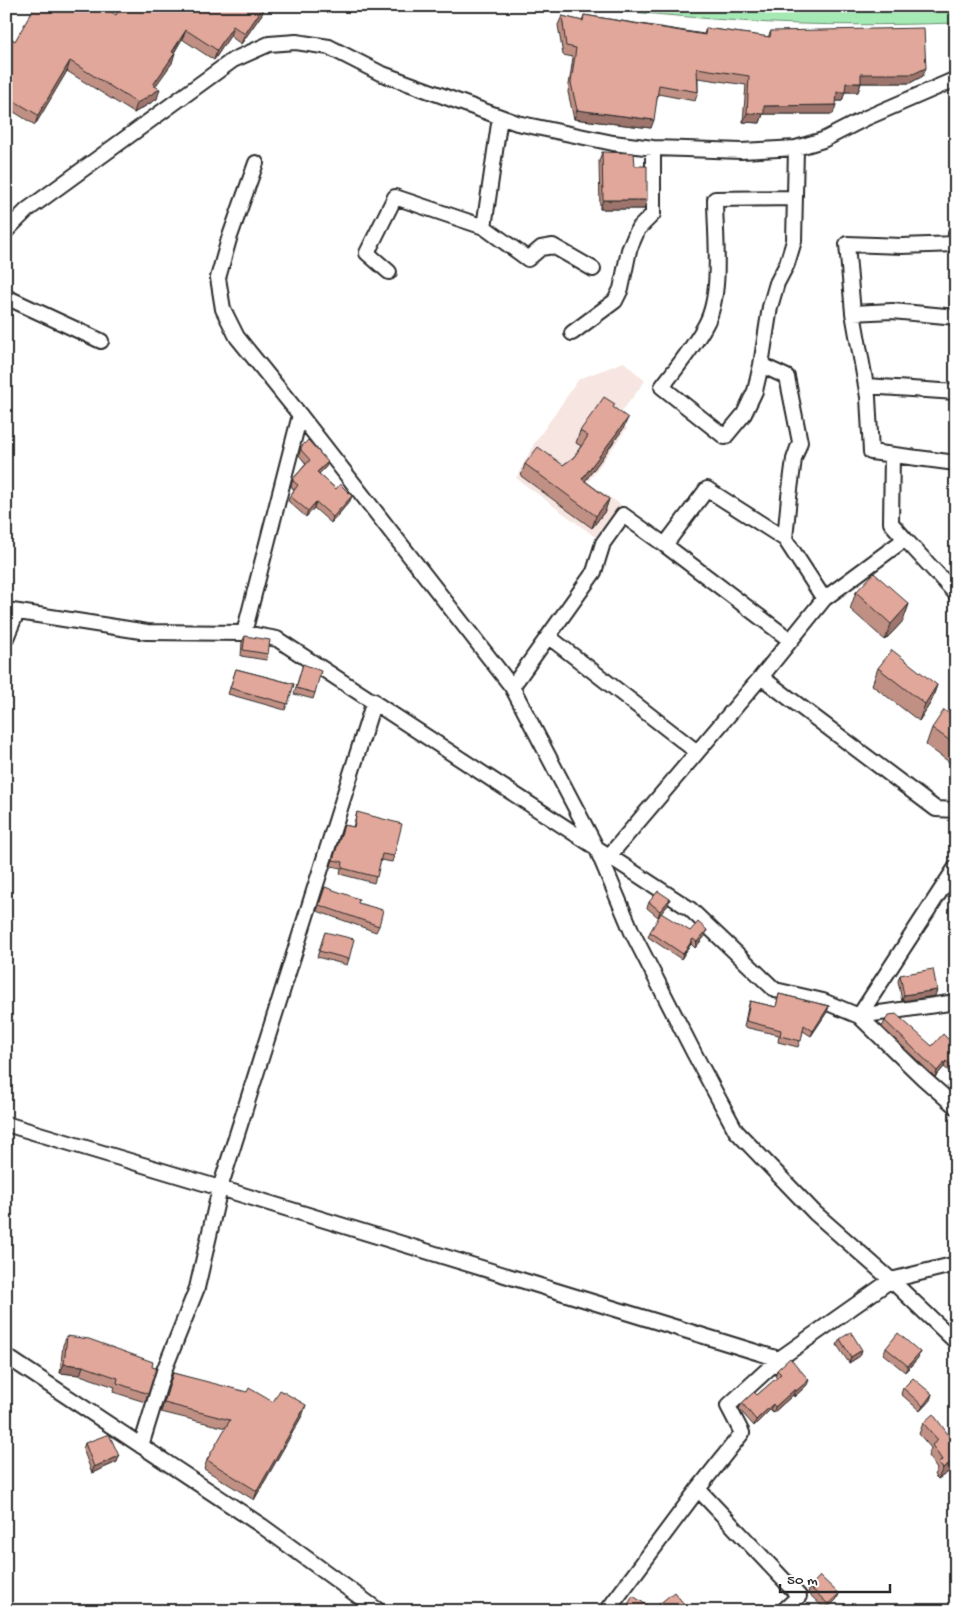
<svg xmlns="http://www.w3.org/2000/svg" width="962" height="1617" font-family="'Gochi Hand',sans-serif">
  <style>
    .built { fill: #f6e5e1 }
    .green { fill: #a5eab5; stroke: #688a70 }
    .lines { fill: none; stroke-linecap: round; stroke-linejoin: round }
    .street-casing { stroke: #2b2b2b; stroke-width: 18 }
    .street { stroke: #fff; stroke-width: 14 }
    .wall { fill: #c19084; stroke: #2b2b2b }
    .shaded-wall { fill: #9d756c; stroke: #2b2b2b }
    .building { fill: #e0a79a; stroke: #2b2b2b }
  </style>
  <rect width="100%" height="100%" fill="#fff"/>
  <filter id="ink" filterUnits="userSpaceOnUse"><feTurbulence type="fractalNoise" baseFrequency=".02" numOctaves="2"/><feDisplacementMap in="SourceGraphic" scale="10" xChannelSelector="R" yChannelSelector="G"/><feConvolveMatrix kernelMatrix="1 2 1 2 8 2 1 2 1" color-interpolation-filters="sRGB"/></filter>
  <g filter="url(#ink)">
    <path class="built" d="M624,362L645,381L616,419L627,428L588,482L624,507L598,539L516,478L534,444L579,379Z"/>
    <path class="green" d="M572,6H956V23C889,25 821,26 754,22C693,18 632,12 572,6Z"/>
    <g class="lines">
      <defs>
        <path id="street" d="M500,117L484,227L528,259L541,248L553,246L593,269
          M256,163L229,239L218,278L223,309L237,337L300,415L512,687L596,847L632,932L694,1053L736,1131L815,1213L891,1280L956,1342
          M795,198L715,199C715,235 723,293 706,324C694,347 677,367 662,387L725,437L744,414L755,391L761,365L770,307L777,283L787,264L794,241L796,148
          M6,231L27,210L233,60L269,44L296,42L329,47L380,73L517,123L613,143L653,148L686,149L741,151L796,148L823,140L866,118L956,79
          M956,234L955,244L902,246L847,244L853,313L868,397L871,452L956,463
          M389,272L367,253L395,197L484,227
          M6,297L101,341
          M853,313L892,311L956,317
          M572,333L615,301L621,289L629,250L638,229L653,214V148
          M761,365L787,377L800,442L794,459L789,497L785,539L824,599
          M866,386L956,392
          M892,455L891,523L905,539
          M665,545L707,489L785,539
          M6,610L147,632L244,633L277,639L690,909L775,990L823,1001L859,1016L923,1078L956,1107
          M244,633L300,415
          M549,637L697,752
          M6,638L17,612
          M761,677L936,809L956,810
          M512,687L594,572L603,543L623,515L665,545L790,640
          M609,856L761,677L824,599L905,539L956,594
          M859,1016L956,867
          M859,1016L956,1002
          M6,1124L220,1188L779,1359
          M6,1356L262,1526L379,1611
          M141,1446L165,1368L197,1288L220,1188L374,701
          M698,1489L799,1596L783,1611
          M607,1611L698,1489L742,1433L728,1406L779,1359L891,1280L956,1264"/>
      </defs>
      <use href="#street" class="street-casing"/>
      <use href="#street" class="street"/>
    </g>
    <path class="wall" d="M121,6H265L262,14L241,44L230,36L214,60L182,39L174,53L172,63L155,86L157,99L134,113L67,71L35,125L6,107V35L15,41L116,15Z
      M584,15L704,34L706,28L768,37L771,31L923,76L910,83H861L858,92H845L842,101H836L833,114H763L760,123L743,122L746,85L698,78V92L695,101L658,94L651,128L574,119L568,92L573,57L563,55L558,25L562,16L582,21Z
      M602,152L635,166L644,209H600L599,161Z
      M614,408L623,429L585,481L609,499L605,511L592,528L521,476L525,464L563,465L574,457L581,446L576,443L580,431Z
      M301,447L326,467L319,474L350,501L331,523L314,508L306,517L288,501L290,496L294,490L291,486L293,479L306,464L299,455Z
      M856,592L909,604L903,621L885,640L850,609Z
      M245,636L268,654L266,660L241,656L242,642Z
      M303,664L315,693L313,699L294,694Z
      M878,668L937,685L931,702L919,721L872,685Z
      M236,669L294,684L285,710L228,694Z
      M956,718V767L926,745L932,728Z
      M357,812L394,856L392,862L381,860L374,883L340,874L341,868L331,866L344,825L353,827Z
      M325,887L358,903L379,926L376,932L317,911Z
      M649,902L668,905L658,917L647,908Z
      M690,931L705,936L695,948L691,944L681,959L648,937L650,932Z
      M325,932L349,959L347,965L317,957Z
      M900,975L935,996L902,1001L898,981Z
      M779,994L829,1006L827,1012L811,1036L803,1031L798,1047L778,1042L779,1035L744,1027L748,1007L750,1001L776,1007Z
      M885,1021L932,1046L956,1047V1077L944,1067L935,1077L882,1027Z
      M67,1336L152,1367L148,1394L145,1402L113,1392L115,1387L80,1375L60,1373L63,1345Z
      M840,1339L860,1356L849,1363L837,1345Z
      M886,1348L918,1358L905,1372L883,1354Z
      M777,1370L807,1385L794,1397L793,1395L773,1413L770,1410L754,1426L739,1409L742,1403L757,1395L777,1378L775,1376Z
      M173,1373L273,1402L303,1414L254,1500L204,1469L207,1460L226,1428L161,1412Z
      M903,1388L932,1394L930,1400L920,1411L901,1394Z
      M923,1423L956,1445V1467L938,1479L934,1475L937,1469L928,1456L931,1448L919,1434Z
      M85,1443L119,1456L117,1462L92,1473L83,1449Z
      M810,1587L839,1594L836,1600L826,1610L808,1593Z"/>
    <path class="shaded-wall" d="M264,6H265L262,14L241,44L245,34Z
      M233,26L230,36L214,60L217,50Z
      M186,30L182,39L169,61L172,52Z
      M175,53L172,63L150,94L153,85Z
      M70,61L67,71L35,125L38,115Z
      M926,68L923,76L910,83H858L861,74Z
      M846,83H861L858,92H845L842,101H833L837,92Z
      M160,89L157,99L134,113L137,103Z
      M836,105L833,114H763L760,123L743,122L747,113L764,106Z
      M577,110L654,120L651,128L574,119Z
      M603,200H647L644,209H600Z
      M628,418L623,429L578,491L582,479Z
      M328,462L326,467L315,478L317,472Z
      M352,496L350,501L331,523L333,517Z
      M609,499L605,511L592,528L596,516Z
      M316,502L314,508L306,517L308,511Z
      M909,604L903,621L885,640L891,624Z
      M937,685L931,702L919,721L925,704Z
      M670,899L668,905L658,917L660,911Z
      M707,930L705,936L695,948L697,942Z
      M693,939L691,944L681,959L683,954Z
      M937,990L935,996L902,1001L904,995Z
      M829,1006L827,1012L811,1036L813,1031Z
      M946,1061L944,1067L935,1077L937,1071Z
      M862,1350L860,1356L849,1363L851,1357Z
      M920,1352L918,1358L905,1372L908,1366Z
      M64,1364L83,1366L80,1375L60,1373Z
      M809,1380L807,1385L794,1397L796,1391Z
      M795,1389L793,1395L773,1413L775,1407Z
      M932,1394L930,1400L920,1411L923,1406Z
      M773,1404L770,1410L754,1426L756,1420Z
      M306,1405L303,1414L254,1500L257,1491Z
      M119,1456L117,1462L92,1473L94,1467Z
      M956,1459V1467L938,1479L943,1468Z
      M839,1594L836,1600L826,1610L828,1604Z
      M685,1605L683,1611H679Z"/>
    <path class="building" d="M35,6H103L116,15L121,6H264L245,34L233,26L217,50L186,30L172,52L175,53L153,85L160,89L137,103L70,61L38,115L6,96V35L15,41Z
      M584,15L705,35L706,28L770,37L771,31L924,28L926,68L913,74H861V83H846L845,92H837L836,105L764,106V114L747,113L749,76L697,68L698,92L659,85L654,120L577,110L571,83L576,48L566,46L562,16L583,21Z
      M602,152L634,153L635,166H647V200H603Z
      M604,397L615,404L613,407L628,418L582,479L609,499L596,516L525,464L538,447L563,465L574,457L588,436L580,431Z
      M308,440L328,462L317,472L336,489L340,484L352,496L333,517L316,502L308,511L290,496L298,485L293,481V479L310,460L301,450V447Z
      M874,573L909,604L891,624L856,592Z
      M245,636L270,640L268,654L243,650Z
      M892,650L937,685L925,704L878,668Z
      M303,664L321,671L315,693L296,688Z
      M236,669L294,684L288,704L230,688Z
      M944,710L956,718V745L932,728Z
      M357,812L402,824L394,856L382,854L377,877L342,868L343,862L333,860L344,825L354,827Z
      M325,887L359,899L358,903L383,910L379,926L319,905Z
      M658,891L670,899L660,911L649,902Z
      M661,913L690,931L698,922L707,930L697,942L693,939L683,954L650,932Z
      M325,932L354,939L349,959L319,951Z
      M933,969L937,990L904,995L900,975Z
      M779,994L829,1006L813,1031L804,1025L801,1041L780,1036L781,1030L746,1021L750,1001L776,1007Z
      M896,1014L932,1046L943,1034L956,1047V1070L946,1061L937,1071L885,1021L889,1015Z
      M851,1332L862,1350L851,1357L840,1339Z
      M898,1333L920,1352L908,1366L886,1348Z
      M67,1336L89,1339L153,1362L152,1367L156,1368L148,1394L117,1383L118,1378L83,1366L64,1364Z
      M790,1358L809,1380L796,1391L795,1389L775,1407L773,1404L756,1420L742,1403L754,1392L757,1395L781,1374L777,1370Z
      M173,1373L247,1392L249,1388L273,1402L280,1390L306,1405L257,1491L207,1460L230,1420L164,1403Z
      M913,1378L932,1394L923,1406L903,1388Z
      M933,1414L956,1445V1459L943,1468L938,1464L942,1460L932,1445L938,1440L923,1423Z
      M109,1434L119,1456L94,1467L85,1443Z
      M820,1576L839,1594L828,1604L810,1587Z
      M674,1592L685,1605L679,1611H624L633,1596L653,1609Z"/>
  </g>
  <rect width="962" height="1617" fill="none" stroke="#fff" stroke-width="25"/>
  <rect x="12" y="12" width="937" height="1592" fill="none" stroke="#2b2b2b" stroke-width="2" filter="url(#ink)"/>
  <path d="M780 1584v8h110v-8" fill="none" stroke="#2b2b2b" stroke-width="2.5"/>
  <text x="787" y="1584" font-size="15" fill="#2b2b2b" stroke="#ffffff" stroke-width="4" paint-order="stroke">50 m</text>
</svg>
